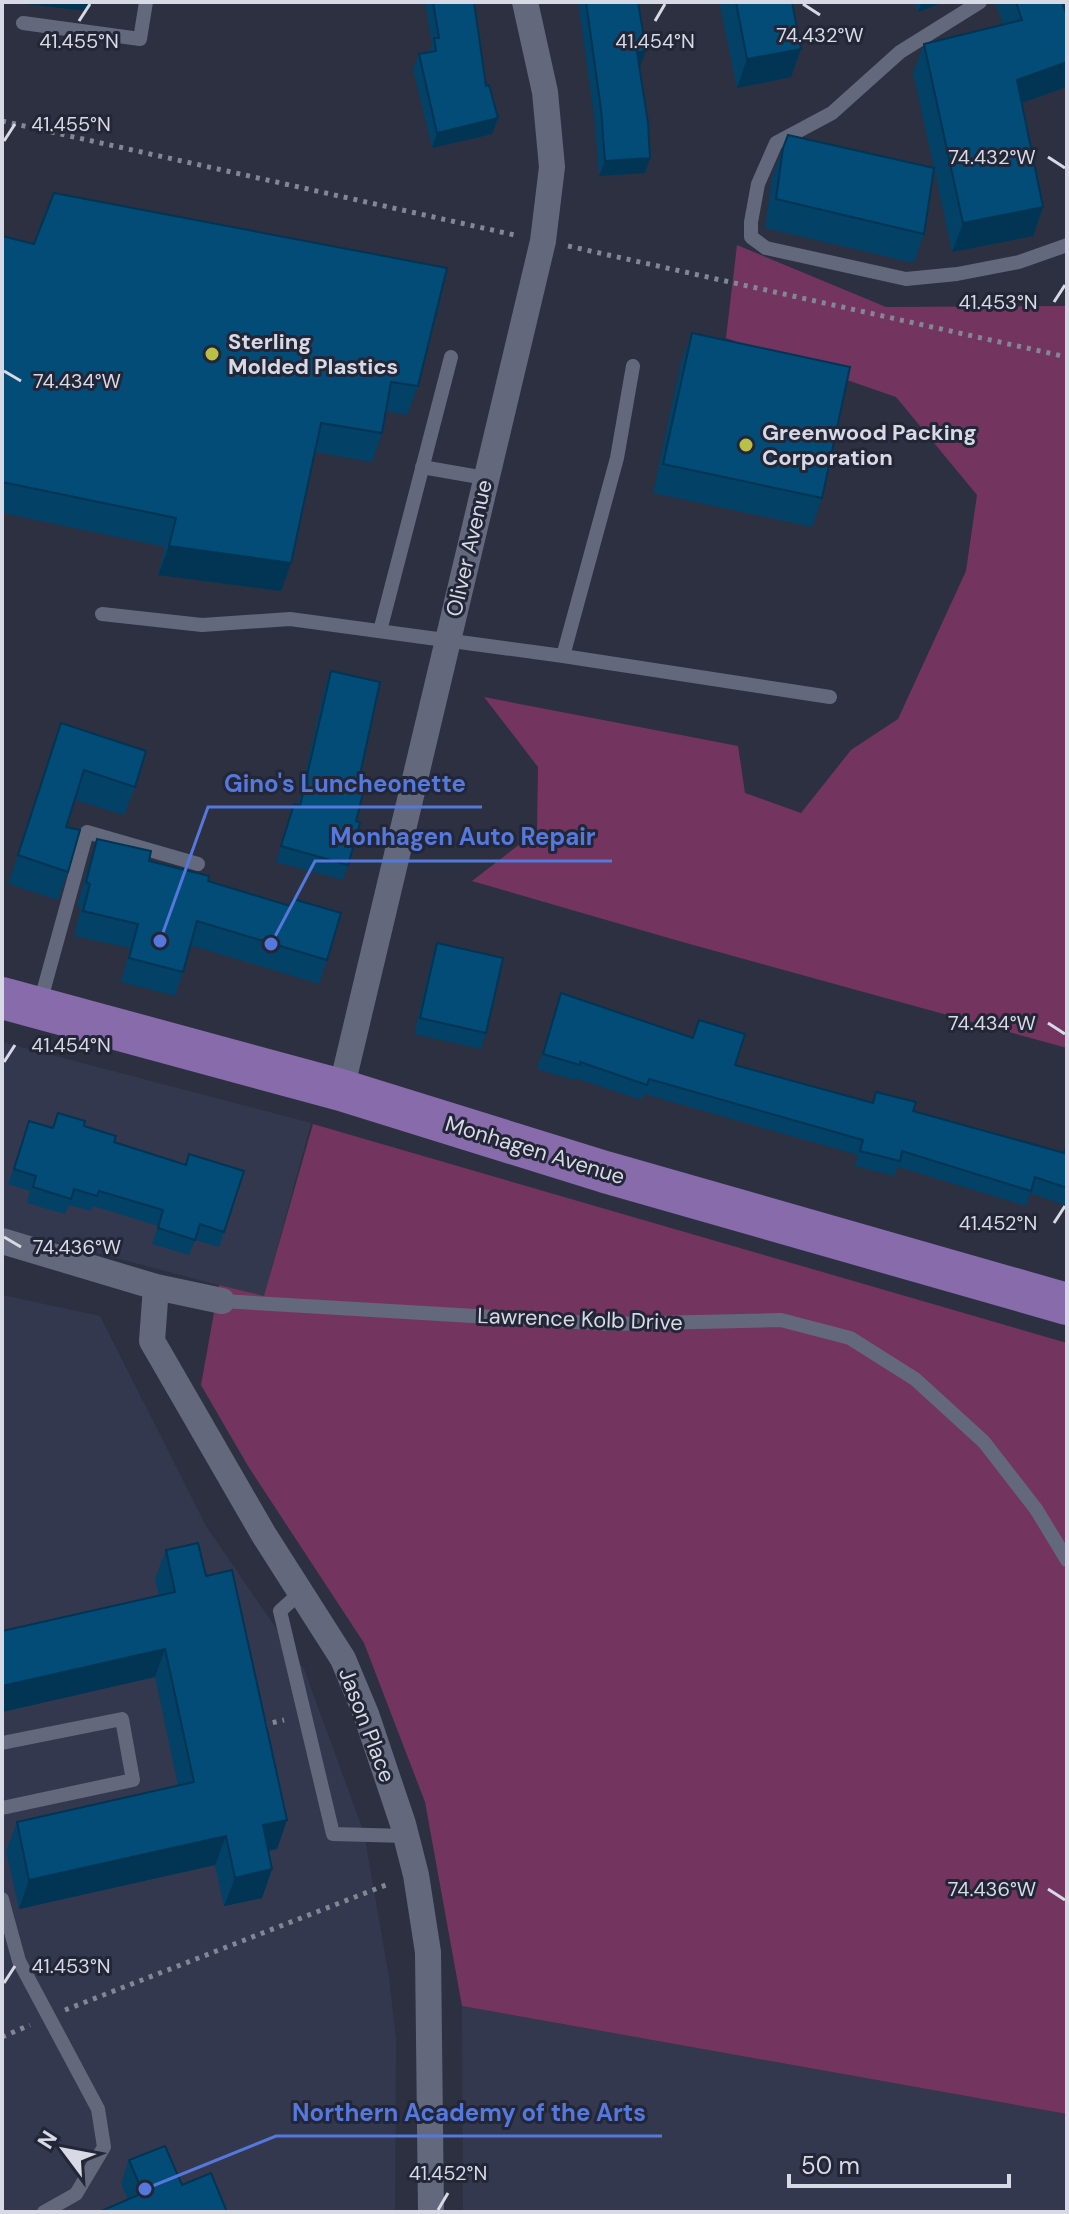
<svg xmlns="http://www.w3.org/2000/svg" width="1069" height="2214" font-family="'DM Sans',sans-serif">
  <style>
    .built { fill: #34384f }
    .green { fill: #73355f }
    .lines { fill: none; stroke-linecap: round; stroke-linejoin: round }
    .path { stroke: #838694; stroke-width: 5; stroke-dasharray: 4 6; stroke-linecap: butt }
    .lane { stroke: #64687c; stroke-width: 14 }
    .street { stroke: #64687c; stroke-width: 26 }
    .primary { stroke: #886baa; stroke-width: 42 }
    .wall { fill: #034166 }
    .shaded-wall { fill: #023553 }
    .building { fill: #034c77; stroke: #023553; stroke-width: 2 }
    .ticks { fill: none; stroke: #d7dae5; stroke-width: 3 }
    .poi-dot { fill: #bac045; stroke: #232637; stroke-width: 3 }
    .labels { text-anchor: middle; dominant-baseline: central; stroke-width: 6; stroke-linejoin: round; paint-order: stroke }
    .poi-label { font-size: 22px; font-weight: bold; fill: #d7dae5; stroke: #232637; text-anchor: start }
    .street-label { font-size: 22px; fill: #d7dae5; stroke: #232637 }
    .ticks-label { font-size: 20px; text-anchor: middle; fill: #d7dae5; stroke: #232637; stroke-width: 6; stroke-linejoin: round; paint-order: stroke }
    .leader { fill: none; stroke: #5578dc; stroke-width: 3 }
    .callout-dot { fill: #5578dc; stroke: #232637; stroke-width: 3 }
    .callout-label { font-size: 24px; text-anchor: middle; font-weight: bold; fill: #5578dc; stroke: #232637; stroke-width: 6; stroke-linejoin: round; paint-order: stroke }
  </style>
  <rect width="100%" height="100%" fill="#2d3041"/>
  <path class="built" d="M2,1042L311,1123L264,1297L2,1228Z
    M2,1295L100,1316L206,1526L304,1669L364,1833L389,1977L396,2040L395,2212H2Z
    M462,2006L1067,2114V2212H463Z"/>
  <path class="green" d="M737,245L886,307L1067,306V1048L679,941L472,881L537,831L538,767L484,697L738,746L745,793L801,813L851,750L898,719L966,571L977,495L896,397L726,338Z
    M313,1124L1067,1343V2114L462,2006L425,1802L364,1643L248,1466L201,1385L219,1285L264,1296Z"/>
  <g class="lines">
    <path class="path" d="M2,121L519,236
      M568,246L1067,357
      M263,1725L284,1720
      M65,2010L391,1883
      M2,2037L30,2025"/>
    <path class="lane" d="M980,2L900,52L832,113L776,143L758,184L751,222V237L766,248L906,279L957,274L1019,262L1067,245
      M23,23L140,39L146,2
      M422,467L485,478
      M102,614L202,625L290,619L563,656L830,697
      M380,631L451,357
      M563,656L617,458L633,366
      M40,1003L87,832L198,864
      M222,1301L609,1324L781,1320L850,1338L915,1379L984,1442L1036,1509L1067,1560
      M300,1593L280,1611L333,1834L406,1836
      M2,1743L122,1719L133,1780L2,1808
      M2,1899L19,1961L98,2109L104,2147L76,2194L44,2212"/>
    <path class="street" d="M341,1090L543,241L552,167L545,92L525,2
      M2,1241L156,1287L222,1301
      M156,1287L152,1341L264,1535L343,1659L366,1714L403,1824L416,1875L428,1952L431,2212"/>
    <path class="primary" d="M2,998L341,1090L605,1172L1067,1304"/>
  </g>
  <path class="wall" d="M425,2H474L486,86L498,118L492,134L432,148L413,69L419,54L429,52L432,45Z
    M578,2H638L640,66H639L645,173L599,176L595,124Z
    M719,2H792L801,49L791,77L737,88Z
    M915,2H944L918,12Z
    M995,2H1062L1067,87L1022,103L1043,207L1033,236L952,252L934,168L924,234L914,263L765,228L772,177L783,148L934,168L913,73L924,44L1003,24Z
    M2,236L418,386L407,415L386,411L382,433L372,462L315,452L281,591L158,575L165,547L2,513Z
    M692,333L822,498L812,527L653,493L681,362Z
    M331,671L359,779L356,821L348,865L343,880L276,862L294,804L298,805L325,687Z
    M61,723L135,787L124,815L75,800L66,827L68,872L58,900L8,884Z
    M97,839L149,861L208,881L327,960L319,984L190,945L183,972L175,996L121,982L130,948L74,936L81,908L77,906L89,864Z
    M437,943L486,1033L481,1049L414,1034L432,959Z
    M561,993L693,1038L699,1020L735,1065L872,1102L876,1092L913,1111L1064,1153L1067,1144V1206L1030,1193L1026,1206L898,1167L894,1176L855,1166L858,1155L644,1094L641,1100L575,1078L574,1080L537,1069Z
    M29,1121L53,1128L84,1126L114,1142L185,1165L189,1154L224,1232L219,1247L195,1240L189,1255L152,1244L158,1226L93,1206L91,1211L69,1205L65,1214L27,1203L30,1191L8,1184Z
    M166,1550L206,1576L287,1820L277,1849L268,1851L272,1869L262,1898L224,1906L215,1865L19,1909L6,1851L17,1822L178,1786L155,1677L2,1712V1631L159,1596L155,1579Z
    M129,2160L182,2185L128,2200L121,2183Z"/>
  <path class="shaded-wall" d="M6,2H91L88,11Z
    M922,2H944L918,12Z
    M801,49L791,77L737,88L747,59Z
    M646,51L640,66L631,67L637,52Z
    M1067,62V87L1007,108L1017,80Z
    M498,118L492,134L432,148L437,133Z
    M650,158L645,173L599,176L605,161Z
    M1043,207L1033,236L952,252L963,223Z
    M169,546L291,563L281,591L158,575Z
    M165,1649L155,1677L2,1712V1686Z
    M287,1820L277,1849L252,1854L263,1825Z
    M226,1836L215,1865L19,1909L29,1880Z
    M272,1869L262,1898L224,1906L235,1878Z"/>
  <path class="building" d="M433,2H474L486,86L489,85L498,118L437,133L419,54L436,51L434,38H439Z
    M586,2H638L646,51L637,52L648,123L650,158L605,161L601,109Z
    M736,2H792L801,49L747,59Z
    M1016,2H1062L1067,16V62L1017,80L1043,207L963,223L924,44L1022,20Z
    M788,135L934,168L924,234L776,199L783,148Z
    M54,193L447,268L418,386L391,382L382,433L321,423L291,563L169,546L176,518L2,482V236L34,244Z
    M692,333L850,367L822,498L663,464Z
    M331,671L380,682L359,779L366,781L356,821L360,823L348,865L281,846L294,804L300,806Z
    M61,723L146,751L135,787L84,770L66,827L80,830L68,872L18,855Z
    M97,839L151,851L149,861L209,876L208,881L290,906L293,899L341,913L327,960L197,921L183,972L129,958L138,924L83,911L90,884L86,882Z
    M437,943L503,958L486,1033L420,1018Z
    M561,993L693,1038L699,1020L745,1034L735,1065L873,1103L876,1092L916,1102L913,1111L1064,1153L1067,1144V1188L1035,1177L1031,1191L902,1151L900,1161L860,1151L863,1140L649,1079L647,1085L580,1062V1065L543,1054Z
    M58,1113L85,1121L84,1126L116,1136L114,1142L186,1165L189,1154L244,1171L224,1232L200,1224L195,1240L158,1228L163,1210L99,1191L97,1196L74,1189L71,1199L33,1187L36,1176L14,1169L29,1121L53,1128Z
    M198,1543L206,1576L232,1570L287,1820L263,1825L272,1869L235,1878L226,1836L29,1880L17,1822L194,1782L165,1649L2,1686V1631L175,1592L166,1550Z
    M165,2146L182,2185L211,2173L227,2212H99L143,2193L129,2160Z"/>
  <path class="ticks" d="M803,4L820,15M79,21L90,4M655,21L665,4M4,141L15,124M1048,157L1065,168M1054,302L1065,285M4,371L21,381M1048,1023L1065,1034M4,1062L15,1045M1054,1223L1065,1206M4,1237L21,1247M1048,1889L1065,1900M4,1983L15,1966M438,2210L448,2193"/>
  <g class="poi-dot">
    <circle cx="212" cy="354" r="8"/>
    <circle cx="746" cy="445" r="8"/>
  </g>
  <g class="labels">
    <g class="poi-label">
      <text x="228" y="341">Sterling<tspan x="228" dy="25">Molded Plastics</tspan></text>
      <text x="762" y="432">Greenwood Packing<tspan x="762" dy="25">Corporation</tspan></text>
    </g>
    <g class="street-label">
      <text transform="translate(469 548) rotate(-77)">Oliver Avenue</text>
      <text transform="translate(535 1150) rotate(17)">Monhagen Avenue</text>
      <text transform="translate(580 1319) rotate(2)">Lawrence Kolb Drive</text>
      <text transform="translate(367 1725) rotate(69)">Jason Place</text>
    </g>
  </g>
  <g class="ticks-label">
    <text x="820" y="42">74.432°W</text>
    <text x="79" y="48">41.455°N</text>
    <text x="655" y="48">41.454°N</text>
    <text x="71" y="131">41.455°N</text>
    <text x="992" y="164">74.432°W</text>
    <text x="998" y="309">41.453°N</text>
    <text x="77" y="388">74.434°W</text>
    <text x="992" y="1030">74.434°W</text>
    <text x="71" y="1052">41.454°N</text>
    <text x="998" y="1230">41.452°N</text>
    <text x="77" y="1254">74.436°W</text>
    <text x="992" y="1896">74.436°W</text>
    <text x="71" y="1973">41.453°N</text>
    <text x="448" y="2180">41.452°N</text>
  </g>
  <path class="leader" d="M160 941L208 807H482M271 944L315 861H612M145 2189L276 2136H662"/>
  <g class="callout-dot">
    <circle cx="160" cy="941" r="8"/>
    <circle cx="271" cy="944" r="8"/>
    <circle cx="145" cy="2189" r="8"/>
  </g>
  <g class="callout-label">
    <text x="345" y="792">Gino's Luncheonette</text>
    <text x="463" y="845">Monhagen Auto Repair</text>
    <text x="469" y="2121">Northern Academy of the Arts</text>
  </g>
  <rect width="1069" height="2214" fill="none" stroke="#d7dae5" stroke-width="8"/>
  <g transform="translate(64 2150) rotate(302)" stroke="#232637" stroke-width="6" paint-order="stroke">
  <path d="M0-6L14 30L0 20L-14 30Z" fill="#d7dae5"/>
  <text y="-12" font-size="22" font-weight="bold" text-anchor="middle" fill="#d7dae5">N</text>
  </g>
  <path d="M789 2174v12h220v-12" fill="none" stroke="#d7dae5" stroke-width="4"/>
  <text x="801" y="2174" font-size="24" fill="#d7dae5" stroke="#232637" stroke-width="6" paint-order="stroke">50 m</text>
</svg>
